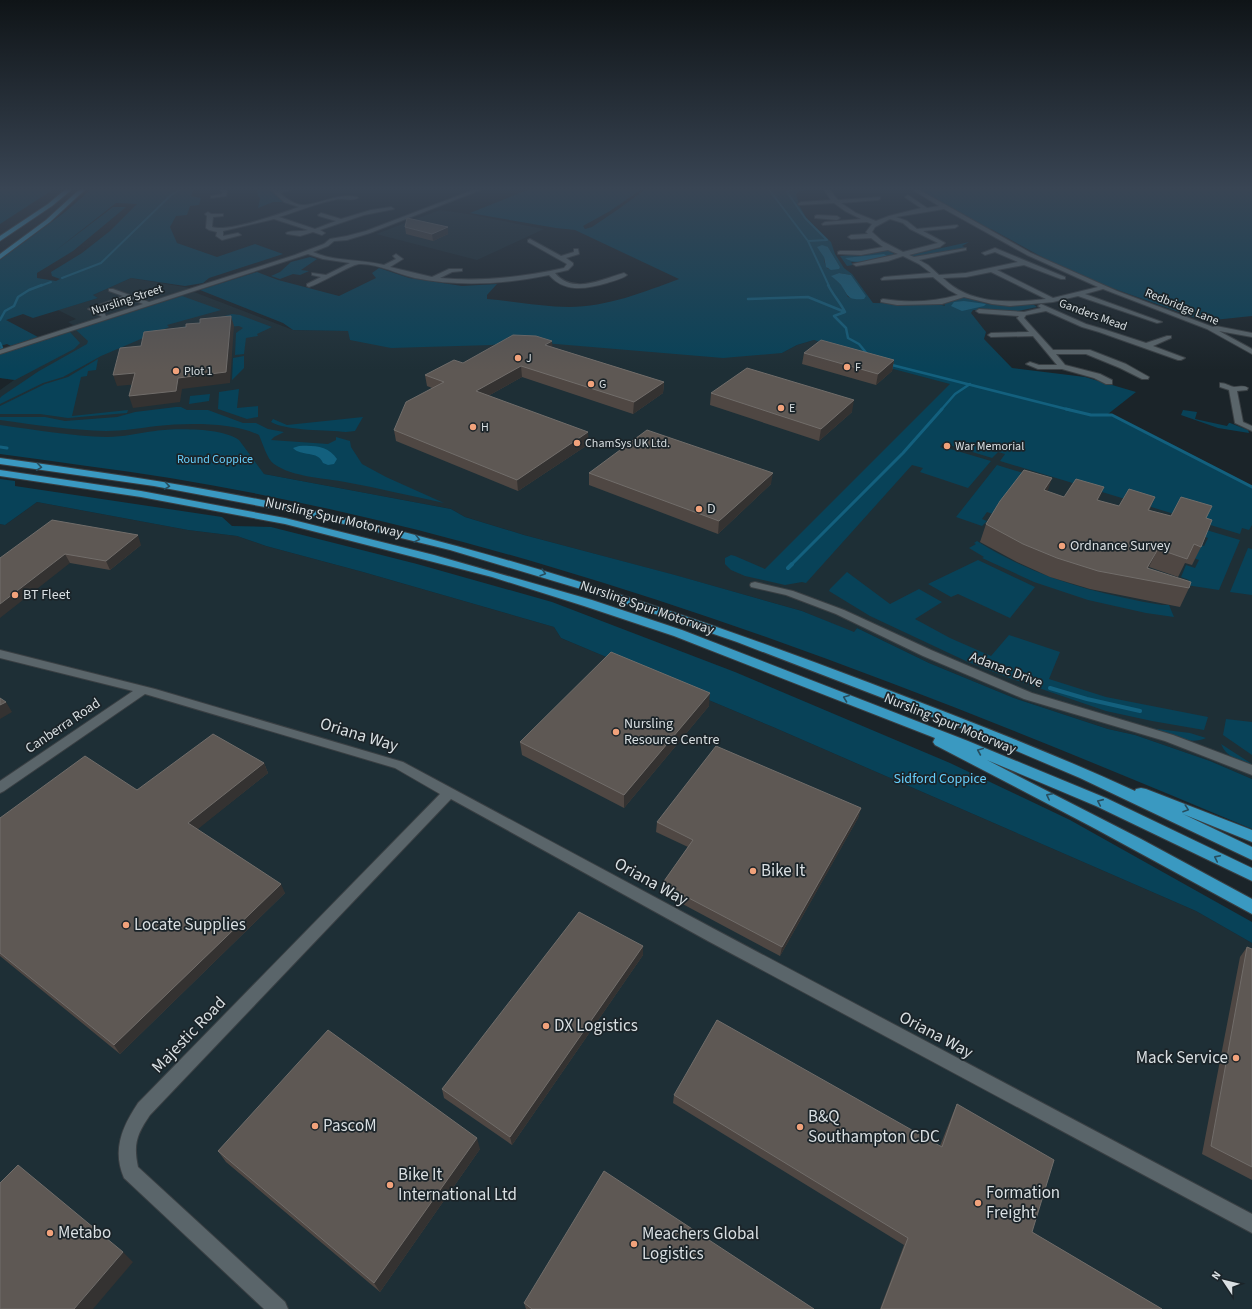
<svg xmlns="http://www.w3.org/2000/svg" width="1252" height="1309" font-family="'Source Sans 3',sans-serif">
  <style>
    .built { fill: #1e2f36 }
    .green { fill: #084258; fill-rule: evenodd }
    .water { fill: #13607e }
    .lines { fill: none; stroke-linecap: round; stroke-linejoin: round }
    .stream-far3 { stroke: #13607e; stroke-width: 2 }
    .stream-far2 { stroke: #13607e; stroke-width: 2.5 }
    .stream-far1 { stroke: #13607e; stroke-width: 3 }
    .stream { stroke: #13607e; stroke-width: 4 }
    .minor-casing { stroke: #393f43; stroke-width: 2 }
    .motorway-casing { stroke: #393f43; stroke-width: 2 }
    .minor { fill: #5a656a; fill-rule: evenodd }
    .motorway { fill: #3a99c1; fill-rule: evenodd }
    .wall { fill: #4f4743 }
    .shaded-wall { fill: #343231 }
    .building { fill: #5e5854; stroke: #716d6a }
    .oneway { stroke: #264d5e }
    .poi-dot { fill: #f1a27b; stroke: #1b2429; stroke-width: 1.5 }
    .labels { text-anchor: middle; dominant-baseline: central; stroke-width: 3.5; stroke-linejoin: round; paint-order: stroke }
    .far-street-label { font-size: 12px; fill: #d9dfe2; stroke: #1b2429 }
    .far-poi-label { font-size: 12px; fill: #d9dfe2; stroke: #1b2429; text-anchor: start }
    .far-park-label { font-size: 12px; fill: #67cefb; stroke: #1b2429 }
    .poi-label { font-size: 14px; fill: #d9dfe2; stroke: #1b2429; text-anchor: start }
    .street-label { font-size: 14px; fill: #d9dfe2; stroke: #1b2429 }
    .park-label { font-size: 14px; fill: #67cefb; stroke: #1b2429 }
    .near-street-label { font-size: 17px; fill: #d9dfe2; stroke: #1b2429 }
    .near-poi-label { font-size: 17px; fill: #d9dfe2; stroke: #1b2429; text-anchor: start }
  </style>
  <rect width="100%" height="100%" fill="#1b2429"/>
  <path class="built" d="M440,210L468,214L544,229L477,260L376,234Z
    M131,278L190,288L75,326L68,322L76,319L58,310L98,298L93,295Z
    M194,292L293,330L348,331L456,345H492L520,341L782,353L797,345L814,340L842,351L983,393L1252,502V779L1210,761L1135,735L1108,729L1014,698L929,663L857,628L854,633L802,611L674,575L524,535L465,517L451,509L264,474L124,441L0,427V390L14,380L0,378V354Z
    M37,502L188,530L237,536L266,546L363,572L554,627L561,638L773,727L1196,911L1252,943V1309H0V524L5,525Z"/>
  <path class="green" d="M0,187H57L0,224Z
    M94,187H208L193,190L191,196L201,198L199,205L190,206L187,215L176,216L170,227L177,243L217,257L255,244L283,254L209,278L203,283L185,286L131,278L93,295L98,298L33,318L23,314L6,320L38,337L11,346L7,344L0,346V260L65,212ZM116,203L137,204L110,231L82,253L51,272L52,276L60,279L56,281L37,278V273L73,251L126,207H113L55,251Z
    M256,187H267L283,202H273L258,208L260,198L258,196Z
    M535,187H645L610,211L583,226L585,229L592,227L620,208L648,187H817L818,190L799,191L796,194L799,205L807,219L831,242L835,254L844,268L852,274L873,303L938,304L945,306L944,303L963,297L995,305L1031,303L1037,307L1018,311L973,310L971,313L986,332L984,339L1012,368L1085,377L1136,392L1108,414L1169,443L1252,486V525L1249,530L1242,528L1240,534L1000,461L1005,454L998,452L992,458L943,443L940,447L946,449L947,448L991,461L968,488L920,472L923,468L912,465L806,583L802,582L785,585L745,576L731,570L725,564V558L731,555L735,556L765,569L950,384L886,367L814,340L797,345L782,353L723,358L520,341L492,345L391,348L350,340L348,331L293,330L283,323L200,290L257,272L278,280L339,296L376,278L372,273L379,268L409,278L462,286L497,284L487,295V299C512,301 544,307 569,307C607,307 644,292 679,279L575,230L556,228L470,213ZM828,247L840,267L828,269C822,261 824,256 828,247ZM839,273L851,275L866,296L857,299L848,297L842,286L832,276Z
    M915,187H1252V316L1204,321L1073,274L991,229H987Z
    M969,242L962,246L967,248C951,249 924,261 910,255Z
    M887,250L896,255L863,262H851L853,265L847,266L840,256L872,253Z
    M310,257L317,259L301,270L309,271L300,275L293,274L280,279L271,276L280,272L291,262Z
    M182,296L221,310L167,325L169,327L101,356L63,377L43,383L0,404V398L2,396L39,371L87,344L88,341L76,330Z
    M232,314L240,315L272,327L257,334L258,336L246,338L244,354L235,355L236,333L243,328L239,326L164,332Z
    M70,332L80,343L74,349L15,380L0,378V354Z
    M244,356V368L232,380L233,358Z
    M98,359L96,370L88,371L87,376L81,377L72,416L128,410L127,413L68,418L40,414H0V406L45,384L68,377Z
    M239,389L237,408L258,406V417L247,419L218,409L219,392Z
    M210,394L209,401L189,404L190,396Z
    M176,407H181L187,410H208L243,423H256L268,429L284,432L274,437L271,440L328,444L336,440V437L350,441L351,447L362,464L386,477L444,503C411,496 378,488 345,482C324,478 292,477 274,464C267,459 263,444 259,435C232,422 186,423 157,426C139,428 124,431 106,431C71,430 35,425 0,420V417H45L65,421L117,417L135,412Z
    M1183,410L1197,412L1195,419L1227,426L1229,423H1230L1248,430L1249,433L1218,428L1181,415Z
    M363,417L355,431L346,432C328,430 286,431 271,422L273,419L287,425Z
    M0,425C36,430 71,436 107,437C123,437 139,433 155,431C176,428 223,428 239,440L264,474L451,509L465,517L524,535L675,575L802,611L854,632L857,628L929,663L1014,698L1108,729L1135,735L1210,761L1252,779V829C1021,732 789,637 548,566C424,529 297,499 170,478C113,469 57,462 0,454Z
    M997,465L1023,473L993,514L987,512L982,519L987,521L982,526L956,517Z
    M0,479L15,481V486L222,517L232,526L271,527L417,564L552,602L735,672L950,763L1070,820L1252,922V943L1196,911L773,727L561,638L554,627L363,572L266,546L237,536L188,530L37,502L5,525L0,524Z
    M1203,529L1240,540L1219,590L1186,585L1189,580L1181,577L1186,565L1195,568L1199,560L1191,557L1197,544L1204,546L1208,538L1200,535Z
    M977,541C1034,577 1096,594 1162,605H1169L1174,617L1146,613L1088,600L1034,582L982,558L984,557L969,548L976,544L974,543Z
    M1248,548L1252,549V595L1230,592Z
    M978,560L1035,587L1010,618L958,594L951,597L928,584Z
    M847,572L890,604L919,589L942,602L915,619L950,638L991,656L1009,635L1060,652L1049,679L1106,697L1208,717L1204,730L1152,721L1106,711L1012,679L968,662L870,616L829,591L830,589Z
    M1226,719L1252,722V755L1223,735Z
    M1150,728L1190,733L1206,738C1189,746 1167,734 1150,728Z
    M1221,744L1252,764V766C1240,761 1227,758 1221,744Z"/>
  <path class="water" d="M822,245L828,247L840,267L839,269L831,270L826,267L824,257L817,247Z
    M884,254L887,256C876,259 855,266 845,258Z
    M839,273L851,275L866,296L864,299C847,300 849,297 841,285C838,282 835,279 831,276Z
    M964,301L986,304L984,306L962,311L951,306L954,302Z
    M299,446C313,445 329,446 337,459L334,464L328,465L323,463C318,450 301,457 293,448Z"/>
  <g class="lines">
    <path class="stream-far3" d="M767,187L808,241L829,286
      M796,187L787,192L805,218L827,240L808,241
      M62,278L101,263L171,195L185,187
      M40,286L51,282"/>
    <path class="stream-far2" d="M828,285C833,295 840,302 845,312L834,316L846,328L848,338L859,344L868,355
      M748,299L808,297L845,312
      M0,320L5,311L14,306L18,297L29,290L42,285
      M0,343L2,348L0,349
      M888,364L1070,410
      M941,410L955,394L970,384"/>
    <path class="stream-far1" d="M1066,409L1091,415H1112L1252,487
      M0,447L7,448
      M791,565L903,453L942,409"/>
    <path class="stream" d="M788,568L792,564
      M1050,688L1087,699L1140,711"/>
    <defs>
      <path id="minor" d="M217,187H222L227,191L226,196L211,198V196L222,194V192Z
        M268,187H273L278,191L292,187H301L280,193C286,199 297,206 305,205C324,203 337,193 357,197L358,198C353,201 345,199 339,199C319,202 299,211 279,217L315,229L336,221L319,216L318,215L321,213L341,219L371,210L391,207L394,209L364,215L320,230L325,233L322,235L313,232L300,236L287,234L286,233C291,230 301,232 308,230L274,219L223,231V236L238,233L241,235L222,240L216,236L217,232L209,230L206,228L207,216L205,214L208,212L211,214H223V216L213,217L212,227C228,233 282,213 299,207L284,202Z
        M481,187H488L370,233L347,240L334,241L328,246L313,252C335,262 361,259 384,265L396,259L393,256L396,254L403,259L390,267L432,277L449,269H462V271L452,272L440,278C482,282 523,277 564,268L567,264L528,242V240L530,239L561,256L574,252V249H578L579,254L566,258L573,263V265L568,270L555,273C573,295 602,279 624,273L627,275C622,279 613,281 607,283C586,289 565,293 549,275C505,284 460,287 415,278C397,274 377,263 359,264C350,265 322,283 309,287L307,286V284L321,277L312,275V273L326,275L350,263L323,259L308,254L0,354V350L102,317L88,309L123,296L109,291V289H113L149,302L295,255L324,244L330,239L347,236L366,231ZM129,298L143,304L106,316L105,314L97,309Z
        M822,187H827L838,200L880,197V199L878,200L841,203L856,213L876,221L889,216L921,208L906,198L905,197L908,195L927,208L939,206L908,187H914L1031,253L1117,291L1213,327L1216,326L1252,333V337L1219,331L1252,349V354L1207,329L1103,289L1085,294L1162,322L1157,323L1078,296L1053,302L1010,306L992,304L964,297L942,304L897,305L881,302V300L883,299C908,303 934,302 958,295L949,290L933,277L882,280L881,279L884,277L931,273L919,264L903,256L888,261L856,266L853,264L898,254L888,250L861,255L838,254V252L840,251H861L883,247L871,238L851,239L848,237L851,235L868,234L866,232L872,224L867,222L823,225L822,224L825,222L861,219L845,211L834,203L799,205L798,204L801,202L831,200ZM944,209L1027,255L1098,287L1053,298L997,270L1024,265L1061,279H1065V277L995,248L982,253L985,255L995,252L1018,262L966,273L939,275L928,265L919,260L966,250V248L914,257L909,255L940,247L945,243L923,231L955,228L958,226L957,225L917,229L907,221L896,217ZM890,219L903,223L910,229L938,243L903,252L882,241L872,232L875,227ZM991,272L1046,299C1011,303 970,305 943,278L966,277Z
        M817,215L837,216L840,218L837,220L815,218V216Z
        M1041,304L1086,324L1103,329L1146,343L1167,336H1171V338L1153,346L1185,358L1181,360H1178L1099,332L1082,327L1046,311L1026,315L1024,318L1053,350H1090L1126,364L1149,377L1148,379H1142L1120,368L1086,354H1056L1065,365L1100,374L1112,380V384H1106L1094,378L1062,369H1038L1026,364L1030,362L1039,365H1057L1033,336L991,337L988,335L991,333L1029,332L1017,318L1019,316L979,313L976,311L979,309L1024,312L1041,308L1038,306Z
        M1220,383C1226,383 1229,386 1234,387C1240,387 1243,385 1248,388L1247,390L1237,391L1243,422L1252,426V431L1235,423L1229,390L1220,387Z
        M755,582L793,591L844,610L931,650L1032,693L1173,735L1252,765V775L1165,741L1024,699L923,656L836,614L786,595L751,587L750,585L751,583Z
        M0,650L155,689L403,762L718,931L1252,1214V1233L708,941L451,799L150,1115C137,1134 133,1144 138,1167L285,1302L288,1309H264L124,1178C112,1150 122,1127 138,1103L440,794L395,768L145,694L4,791L0,793V781L133,691L0,658Z"/>
      <path id="motorway" d="M68,187H75L52,206L0,241V236L48,204Z
        M82,187H88L50,222L0,259V254L46,220Z
        M0,458C102,472 205,487 306,509C499,551 686,613 870,683C959,717 1048,751 1135,791L1136,789L1141,788L1146,789L1252,830V842L1183,814L1252,847V860L1080,778L979,735L737,642L594,593L450,550L307,515L154,486L0,464Z
        M0,470L141,491L285,518L434,555L592,600L682,630L968,741L1106,798L1252,868V881L1096,806L987,760L1141,839L1252,899V914L1092,827L935,745L933,742L935,738L674,636L584,606L492,577L285,524L141,497L0,476Z"/>
    </defs>
    <use href="#minor" class="minor-casing"/>
    <use href="#motorway" class="motorway-casing"/>
    <use href="#minor" class="minor"/>
    <use href="#motorway" class="motorway"/>
  </g>
  <path class="wall" d="M405,227L448,234L433,241L406,234Z
    M552,341V347L664,382L663,393L633,414L522,377L488,396L589,444L518,491L396,441L394,430L432,388L427,386L425,375L463,363Z
    M804,353L894,360L892,371L876,385L802,364Z
    M711,393L852,412L819,441L710,405Z
    M589,473L771,484L718,534L589,485Z
    M1048,492L1064,497L1099,501L1119,506L1155,497L1149,511L1171,516L1206,518L1201,547L1192,565L1185,563L1178,577L1149,567V569L1189,588L1180,607L1090,589L1050,577L1017,562L980,542L986,524Z
    M141,545L110,570L70,563L0,558Z
    M709,706L624,808L522,755L520,742Z
    M264,763L268,773L197,829L285,893L120,1054L0,956V818Z
    M861,808L858,818L780,956L662,893V884L688,847L656,832L657,822Z
    M643,946V955L512,1145L444,1098L442,1089Z
    M1247,947L1252,949V1180L1202,1154L1240,957Z
    M674,1095L940,1146L953,1113L957,1104L1032,1232L1162,1309H880L904,1245L673,1103Z
    M480,1149L380,1292L226,1162L218,1151Z
    M524,1303L814,1309H526Z"/>
  <path class="shaded-wall" d="M448,227V234L433,241L432,234Z
    M231,316L234,326L230,383L182,389L180,402L133,408L129,396L178,378Z
    M552,341L553,352L545,345Z
    M894,360L892,371L876,385L878,374Z
    M521,366L522,377L477,402L476,391Z
    M135,373L139,384L117,386L113,375Z
    M664,382L663,393L633,414L634,402Z
    M854,400L852,412L819,441L821,429Z
    M588,432L589,444L518,491L517,480Z
    M773,473L771,484L718,534L719,521Z
    M1052,478L1046,496L1044,490Z
    M1104,487L1097,505V500Z
    M138,535L141,545L110,570L106,561Z
    M1158,549L1143,579L1147,568Z
    M65,554L70,563L0,618V604Z
    M710,693L709,706L624,808V795Z
    M6,702L12,712L0,719V705Z
    M264,763L268,773L193,833L188,823Z
    M861,808L858,818L780,956L782,947Z
    M281,884L285,893L120,1054L114,1045Z
    M643,946V955L512,1145L510,1137Z
    M477,1138L480,1149L380,1292L374,1283Z
    M123,1252L133,1262L93,1309H74Z"/>
  <path class="building" d="M407,218L448,227L432,234L405,227Z
    M231,316L226,372L178,378L176,391L129,396L135,373L113,375L120,348L141,346L144,332L186,327V324L200,323V319Z
    M513,335L536,336L552,341L545,345L664,382L634,402L521,366L476,391L588,432L517,480L394,430L406,402L444,382L425,375L454,360L463,363Z
    M821,340L894,360L878,374L804,353Z
    M747,368L854,400L821,429L711,393Z
    M647,430L773,473L719,521L589,473Z
    M1024,470L1052,478L1044,490L1064,497L1076,479L1104,487L1097,500L1119,506L1129,489L1155,497L1148,510L1171,516L1181,497L1212,506L1206,518L1212,520L1201,547L1194,544L1187,559L1158,549L1147,568L1191,582L1189,588L1098,571L1057,558L1023,544L986,524L1000,501Z
    M52,520L138,535L106,561L65,554L0,604V558Z
    M611,652L710,693L624,795L520,742Z
    M0,698L6,702L0,705Z
    M213,734L264,763L188,823L281,884L114,1045L0,953V818L85,756L137,790Z
    M716,746L861,808L782,947L662,884L693,840L657,822Z
    M579,912L643,946L510,1137L442,1089Z
    M1247,947L1252,949V1167L1211,1146Z
    M717,1020L942,1147L957,1104L1054,1160L1032,1232L1162,1309H881L908,1238L674,1095Z
    M328,1030L477,1138L374,1283L218,1151Z
    M18,1165L123,1252L74,1309H0V1183Z
    M604,1171L814,1309H532L524,1303Z"/>
  <defs><path id="oneway-chevron" d="M-2-3.5L2.5 0L-2 3.5" fill="none" stroke-width="1.6" stroke-linecap="round" stroke-linejoin="round"/></defs>
  <g class="oneway">
    <use href="#oneway-chevron" transform="translate(39 467) rotate(8)"/>
    <use href="#oneway-chevron" transform="translate(167 486) rotate(9)"/>
    <use href="#oneway-chevron" transform="translate(417 539) rotate(14)"/>
    <use href="#oneway-chevron" transform="translate(543 573) rotate(16)"/>
    <use href="#oneway-chevron" transform="translate(846 698) rotate(-159)"/>
    <use href="#oneway-chevron" transform="translate(980 751) rotate(-157)"/>
    <use href="#oneway-chevron" transform="translate(1049 796) rotate(-153)"/>
    <use href="#oneway-chevron" transform="translate(1100 802) rotate(-156)"/>
    <use href="#oneway-chevron" transform="translate(1186 809) rotate(19)"/>
    <use href="#oneway-chevron" transform="translate(1217 858) rotate(-154)"/>
  </g>
  <linearGradient id="sky" x2="0" y2="1"><stop stop-color="#0f1417"/><stop offset="0.51" stop-color="#394554"/><stop offset="1" stop-color="#394554" stop-opacity="0"/></linearGradient>
  <rect width="1252" height="370" fill="url(#sky)"/>
  <g class="poi-dot">
    <circle cx="518" cy="358" r="4"/>
    <circle cx="847" cy="367" r="4"/>
    <circle cx="176" cy="371" r="4"/>
    <circle cx="591" cy="384" r="4"/>
    <circle cx="781" cy="408" r="4"/>
    <circle cx="473" cy="427" r="4"/>
    <circle cx="577" cy="443" r="4"/>
    <circle cx="947" cy="446" r="4"/>
    <circle cx="699" cy="509" r="4"/>
    <circle cx="1062" cy="546" r="4"/>
    <circle cx="15" cy="595" r="4"/>
    <circle cx="616" cy="732" r="4"/>
    <circle cx="753" cy="871" r="4"/>
    <circle cx="126" cy="925" r="4"/>
    <circle cx="546" cy="1026" r="4"/>
    <circle cx="1236" cy="1058" r="4"/>
    <circle cx="315" cy="1126" r="4"/>
    <circle cx="800" cy="1127" r="4"/>
    <circle cx="390" cy="1185" r="4"/>
    <circle cx="978" cy="1203" r="4"/>
    <circle cx="50" cy="1233" r="4"/>
    <circle cx="634" cy="1244" r="4"/>
  </g>
  <g class="labels">
    <g class="far-street-label">
      <text transform="translate(127 300) rotate(-18)">Nursling Street</text>
      <text transform="translate(1182 307) rotate(22)">Redbridge Lane</text>
      <text transform="translate(1093 315) rotate(20)">Ganders Mead</text>
    </g>
    <g class="far-poi-label">
      <text x="526" y="358">J</text>
      <text x="855" y="367">F</text>
      <text x="184" y="371">Plot 1</text>
      <text x="599" y="384">G</text>
      <text x="789" y="408">E</text>
      <text x="481" y="427">H</text>
      <text x="585" y="443">ChamSys UK Ltd.</text>
      <text x="955" y="446">War Memorial</text>
    </g>
    <g class="far-park-label">
      <text x="215" y="459">Round Coppice</text>
    </g>
    <g class="poi-label">
      <text x="707" y="509">D</text>
      <text x="1070" y="546">Ordnance Survey</text>
      <text x="23" y="595">BT Fleet</text>
      <text x="624" y="724">Nursling<tspan x="624" dy="16">Resource Centre</tspan></text>
    </g>
    <g class="street-label">
      <text transform="translate(334 518) rotate(13)">Nursling Spur Motorway</text>
      <text transform="translate(647 608) rotate(19)">Nursling Spur Motorway</text>
      <text transform="translate(1006 670) rotate(21)">Adanac Drive</text>
      <text transform="translate(950 724) rotate(22)">Nursling Spur Motorway</text>
      <text transform="translate(63 726) rotate(-34)">Canberra Road</text>
    </g>
    <g class="park-label">
      <text x="940" y="779">Sidford Coppice</text>
    </g>
    <g class="near-street-label">
      <text transform="translate(359 735) rotate(17)">Oriana Way</text>
      <text transform="translate(651 882) rotate(29)">Oriana Way</text>
      <text transform="translate(189 1035) rotate(-46)">Majestic Road</text>
      <text transform="translate(936 1035) rotate(28)">Oriana Way</text>
    </g>
    <g class="near-poi-label">
      <text x="761" y="871">Bike It</text>
      <text x="134" y="925">Locate Supplies</text>
      <text x="554" y="1026">DX Logistics</text>
      <text x="1228" y="1058" text-anchor="end">Mack Service</text>
      <text x="808" y="1117">B&amp;Q<tspan x="808" dy="20">Southampton CDC</tspan></text>
      <text x="323" y="1126">PascoM</text>
      <text x="398" y="1175">Bike It<tspan x="398" dy="20">International Ltd</tspan></text>
      <text x="986" y="1193">Formation<tspan x="986" dy="20">Freight</tspan></text>
      <text x="58" y="1233">Metabo</text>
      <text x="642" y="1234">Meachers Global<tspan x="642" dy="20">Logistics</tspan></text>
    </g>
  </g>
  <g transform="translate(1224 1281) rotate(305)" stroke="#1b2429" stroke-width="3" paint-order="stroke">
  <path d="M0-3L7 15L0 10L-7 15Z" fill="#d9dfe2"/>
  <text y="-6" font-size="11" font-weight="bold" text-anchor="middle" fill="#d9dfe2">N</text>
  </g>
</svg>
